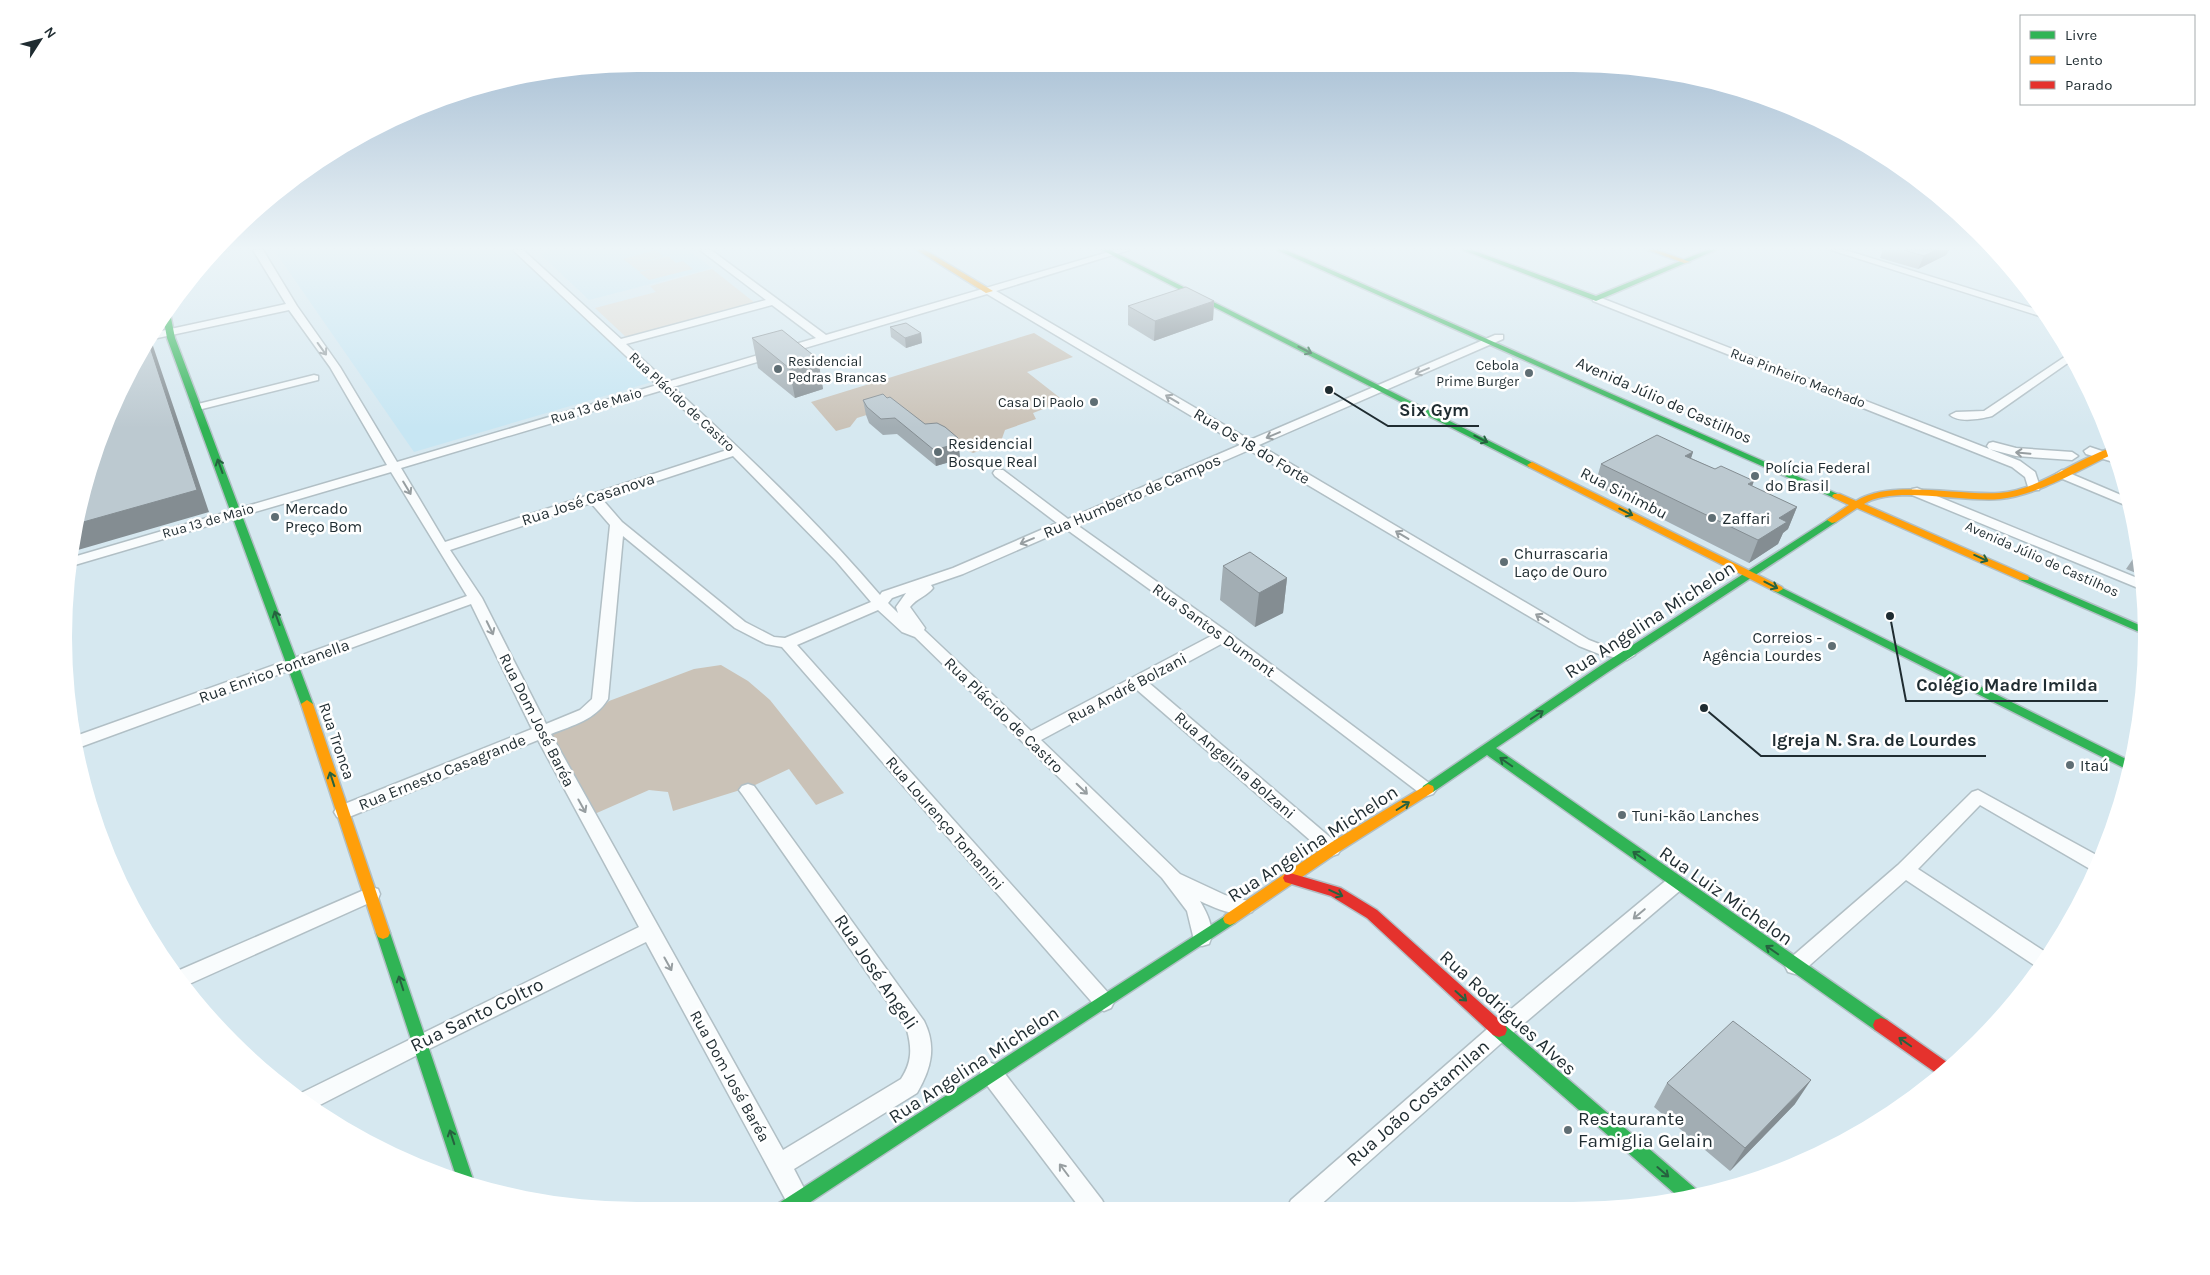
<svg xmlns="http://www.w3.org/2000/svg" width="2210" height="1275" font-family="Karla,sans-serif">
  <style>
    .built { fill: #c7e6f3 }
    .green { fill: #e0dbd3 }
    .forest { fill: #cac2b7 }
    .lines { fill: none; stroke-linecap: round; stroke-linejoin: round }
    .street-casing { stroke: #b1bfc5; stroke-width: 3 }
    .fast-casing { stroke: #b1bfc5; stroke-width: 3 }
    .slow-casing { stroke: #b1bfc5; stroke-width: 3 }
    .jam-casing { stroke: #b1bfc5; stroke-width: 3 }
    .street { fill: #f9fcfd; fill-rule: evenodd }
    .fast { fill: #30b455; fill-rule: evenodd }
    .slow { fill: #ff9f0a; fill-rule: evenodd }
    .jam { fill: #e5322d; fill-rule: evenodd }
    .wall { fill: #a2adb3 }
    .shaded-wall { fill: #848d92 }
    .building { fill: #bcc9d0; stroke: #848d92 }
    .oneway { stroke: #979ea1 }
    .oneway2 { stroke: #26623f }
    .poi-dot { fill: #5f6e74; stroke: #fff; stroke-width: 2 }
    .labels { text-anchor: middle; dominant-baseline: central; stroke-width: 5; stroke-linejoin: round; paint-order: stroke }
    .far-poi-label { font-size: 14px; fill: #1f2c31; stroke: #fff; text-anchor: end }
    .far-street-label { font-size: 14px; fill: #1f2c31; stroke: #fff }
    .street-label { font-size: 16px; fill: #1f2c31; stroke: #fff }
    .poi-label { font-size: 16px; fill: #1f2c31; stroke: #fff; text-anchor: start }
    .near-street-label { font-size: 19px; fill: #1f2c31; stroke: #fff }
    .near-poi-label { font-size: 19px; fill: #1f2c31; stroke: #fff; text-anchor: start }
    .leader { fill: none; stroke: #1f2c31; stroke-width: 2 }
    .callout-dot { fill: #1f2c31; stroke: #fff; stroke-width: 2 }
    .callout-label { font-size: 18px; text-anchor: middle; font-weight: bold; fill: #1f2c31; stroke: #fff; stroke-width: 5; stroke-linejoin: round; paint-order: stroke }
  </style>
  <rect width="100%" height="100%" fill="#d6e8f0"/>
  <path class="built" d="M274,250H512L652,382L414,452Z
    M552,250H688L712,268L589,300L539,253Z"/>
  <path class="green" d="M656,250L663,256L644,262L668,256L676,263L683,261L693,269L649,280L639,272L650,269L639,271L623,259Z
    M712,269L755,303L627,338L595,308L656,292L650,286Z"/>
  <path class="forest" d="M1034,333L1073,357L1027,372L1064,401L1033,413L1036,419L1005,430L1000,444L973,453L926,431L889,408L857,418L850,427L836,431L811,402Z
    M721,665L748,681L770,700L844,793L816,805L789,769L753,786L673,811L668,792L649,790L590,816L545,733L597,711L609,701L694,669Z"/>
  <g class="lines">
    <defs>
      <path id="street" d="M217,250H229L213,254Z
        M253,250H263L297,306L340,367L397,462L657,385L513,250H523L621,339L766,300L700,250H711L826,335L1115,250H1129L996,291L1250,440L1495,335H1503V339L1259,445L1589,640L1607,647L1632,652L1635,655L1627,660L1599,654L1579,646L1249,450L1077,525L1229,633L1433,786L1436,790L1433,794L1427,796L1421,794L1223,643L1149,683L1338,844L1341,849L1338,854L1332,856L1326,854L1136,689L1041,740L1180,874L1225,895L1252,902L1255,907L1252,912C1236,918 1215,908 1200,901C1207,913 1216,930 1209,944L1202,946L1195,944L1187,911L1162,878L915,637L902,632L878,610L797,645L1111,996L1114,1002L1111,1008L1104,1011L1097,1008L782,647L766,644L735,628L623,536L608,699C595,720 574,725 551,734L783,1150L901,1079C912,1062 912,1049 907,1030L742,794L739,790L742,786L748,784L754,786L924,1021C937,1047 931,1069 917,1093L794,1169L810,1200L803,1209L790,1208L646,942L427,1050L314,1108L297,1095L639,927L538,740L349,817L343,819L337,817L334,812L337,807L532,729L471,604L75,749L73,737L467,596L391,472L68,567L70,558L387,465L330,367L289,310L148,340L152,333L286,304ZM987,294L1240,445L1068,519L1003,470H995L993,473L995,476L1057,523L953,568L882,592L880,595C816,520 745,453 673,387ZM772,305L816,338L667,382L626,344ZM663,390L727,450L445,542L401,468ZM733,456L836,561L871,602L785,638L774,637L745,622L622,522L602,499ZM591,503L610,525L592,699L580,710L546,724L482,598L450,550ZM1066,529L1213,635L1031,731L924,630L925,628L910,607C917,598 927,596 933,588L931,585L963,574ZM906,593L896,607L898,613L888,603L892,598Z
        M1831,250H1845L2042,311L2046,318Z
        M1596,296L2020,461L2035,472L2040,487L2039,490H2029L2025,477L2012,467L1593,301V297Z
        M2069,354L2072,360L1992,416C1981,419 1959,423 1950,415L1956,412L1984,411Z
        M314,375L318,376V380L198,410L192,407L194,405Z
        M1993,442L2016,448L2072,452L2078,456L2072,460L2016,456L1989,449L1987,446L1989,443Z
        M2090,447L2114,455L2117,463L2086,454L2084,451Z
        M2062,470L2128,498L2130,507L2058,477L2056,474Z
        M1917,488L2142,580L2143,590L1912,495L1911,492L1912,489Z
        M1978,790L2100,857L2094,870L2090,869L1980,805L1918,869L2047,953L2037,967L1906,880L1802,972L1795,974L1788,972L1785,966L1788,960L1898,865L1972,792Z
        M1676,876L1683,878L1685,883L1683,888L1507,1038L1317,1208H1287L1291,1200L1493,1024L1669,878Z
        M371,887L378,889L380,894L378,899L187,985L185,986L175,972Z
        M991,1063L999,1066L1102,1200L1106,1208H1080L983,1080L980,1073L983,1066Z"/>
      <path id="fast" d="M1102,250H1110L1537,465L1535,467H1529Z
        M1277,250H1286L1842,496L1837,499L1834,498Z
        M1463,250H1472L1596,296L1707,250H1716L1596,301Z
        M167,311L170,313L175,338L313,704L311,707H303L301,704L167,338L163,316Z
        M1832,517L1837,520L1836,522L1608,672L1496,748L1887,1020L1889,1025L1887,1030L1881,1032L1875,1030L1487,755L1433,792H1423L1422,789L1423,786L1600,666Z
        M2024,575L2144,627V634L2020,580L2019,578L2020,576Z
        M1778,586L2130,761L2128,770L1774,591L1773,589Z
        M1230,913L1235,915L1237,919L1235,923L800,1209H776L779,1203Z
        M383,927L388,929L390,933L475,1185L458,1182L376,933L378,929Z
        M1499,1023L1505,1025L1697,1190L1699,1194L1681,1199L1493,1035L1491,1030L1493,1025Z"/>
      <path id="slow" d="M917,250H925L993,291L986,293Z
        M1648,250H1657L1690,262L1684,263Z
        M2111,448L2113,454C2079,470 2038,495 2000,499C1964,503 1894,485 1864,504L2028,576L2029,578L2028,580H2020L1857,508L1836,522L1832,523L1827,520L1849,505L1834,498L1832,496L1834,494H1840L1856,501C1890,479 1959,496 1999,493C2039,490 2074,460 2111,448Z
        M1532,462L1782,587L1783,589L1778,592L1774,591L1529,467L1527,465Z
        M307,700L313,704L390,933L388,937L383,939L378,937L376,933L301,704Z
        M1428,784L1433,786L1434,789L1433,792L1337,853L1235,923L1230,925L1225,923L1223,919L1225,915L1327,845Z"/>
      <path id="jam" d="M1290,873L1341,888L1377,910L1505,1025L1507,1030L1505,1035L1499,1037L1493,1035L1367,918L1331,896L1285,882L1283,878L1285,874Z
        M1881,1018L1887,1020L1951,1065L1939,1075L1875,1030L1873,1025L1875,1020Z"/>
    </defs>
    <use href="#street" class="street-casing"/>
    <use href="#fast" class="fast-casing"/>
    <use href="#slow" class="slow-casing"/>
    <use href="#jam" class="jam-casing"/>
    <use href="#street" class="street"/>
    <use href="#fast" class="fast"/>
    <use href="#slow" class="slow"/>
    <use href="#jam" class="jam"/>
  </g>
  <path class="wall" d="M1883,250H1949L1946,255L1918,269L1880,258Z
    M1214,301L1213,320L1154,341L1128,325V306Z
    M890,327L921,333L922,343L906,348L891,337Z
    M752,338L818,359L823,389L795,398L758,368Z
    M887,398L925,424L958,438L960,459L936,466L897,434L883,435L869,423L866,415L863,400Z
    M1693,452L1691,458L1797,507L1788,529L1783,533L1778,544L1749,563L1595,485L1601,464Z
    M2137,553L2141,575L2126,569Z
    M1223,566L1287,578L1283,613L1255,627L1220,600Z
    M1667,1083L1795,1104L1730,1171L1654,1107Z"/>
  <path class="shaded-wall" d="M1936,250H1949L1946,255L1918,269L1924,256Z
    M1214,301L1213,320L1154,341L1155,321Z
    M921,333L922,343L906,348L905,338Z
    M150,338L152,343L209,512L71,552L76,524Z
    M818,359L823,389L795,398L789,368Z
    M958,438L960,459L936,466L934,450Z
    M1693,452L1686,473L1685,456Z
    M1754,481L1746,503L1748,484Z
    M1797,507L1788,529L1783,533L1778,544L1749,563L1758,540L1779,518Z
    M1287,578L1283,613L1255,627L1259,593Z
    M1811,1080L1795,1104L1730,1171L1745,1148Z"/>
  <path class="building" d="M1904,250H1936L1924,256Z
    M1186,287L1214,301L1155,321L1128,306Z
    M906,323L921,333L905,338L890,327Z
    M782,330L818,359L789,368L752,338Z
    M148,341L197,490L76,524L83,489L123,384Z
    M883,394L887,398L890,397L925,424L937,423L945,427L958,438L954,439L959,443L934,450L895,418L881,419L867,407L863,400Z
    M1657,435L1693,452L1685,456L1715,469L1721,466L1754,481L1748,484L1797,507L1779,518L1787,522L1758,540L1601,464Z
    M1250,552L1287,578L1259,593L1223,566Z
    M1733,1021L1811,1080L1745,1148L1667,1083Z"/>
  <defs><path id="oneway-shaft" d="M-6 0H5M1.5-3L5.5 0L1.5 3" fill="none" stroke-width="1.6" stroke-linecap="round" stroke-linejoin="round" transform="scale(1.25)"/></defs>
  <g class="oneway">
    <use href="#oneway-shaft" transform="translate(322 349) rotate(54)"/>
    <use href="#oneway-shaft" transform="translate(1422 371) rotate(157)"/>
    <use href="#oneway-shaft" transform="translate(1172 399) rotate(-149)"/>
    <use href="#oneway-shaft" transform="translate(1273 435) rotate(157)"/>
    <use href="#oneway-shaft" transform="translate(2023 453) rotate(-175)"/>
    <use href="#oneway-shaft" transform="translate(407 488) rotate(59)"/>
    <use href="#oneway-shaft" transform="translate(1402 535) rotate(-149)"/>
    <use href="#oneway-shaft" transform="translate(1027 541) rotate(157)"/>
    <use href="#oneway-shaft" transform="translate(1542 618) rotate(-149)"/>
    <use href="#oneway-shaft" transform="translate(490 628) rotate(64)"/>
    <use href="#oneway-shaft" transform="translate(1082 789) rotate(44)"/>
    <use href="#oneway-shaft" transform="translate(582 806) rotate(61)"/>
    <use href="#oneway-shaft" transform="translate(1639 914) rotate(140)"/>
    <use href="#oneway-shaft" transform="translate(668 964) rotate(61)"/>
    <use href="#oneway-shaft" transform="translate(1064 1170) rotate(-127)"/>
  </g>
  <g class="oneway2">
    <use href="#oneway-shaft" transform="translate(1305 350) rotate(27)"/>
    <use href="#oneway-shaft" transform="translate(1481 439) rotate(27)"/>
    <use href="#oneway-shaft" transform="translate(220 466) rotate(-110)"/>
    <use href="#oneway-shaft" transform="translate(1626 512) rotate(27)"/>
    <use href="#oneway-shaft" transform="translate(1981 558) rotate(24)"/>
    <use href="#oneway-shaft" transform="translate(1771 585) rotate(27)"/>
    <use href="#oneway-shaft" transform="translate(277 618) rotate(-110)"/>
    <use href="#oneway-shaft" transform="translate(1537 715) rotate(-34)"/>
    <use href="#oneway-shaft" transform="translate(1506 762) rotate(-145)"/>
    <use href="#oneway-shaft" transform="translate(332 779) rotate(-108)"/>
    <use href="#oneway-shaft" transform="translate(1403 806) rotate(-32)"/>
    <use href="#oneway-shaft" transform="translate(1639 856) rotate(-145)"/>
    <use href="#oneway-shaft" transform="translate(1336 893) rotate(25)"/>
    <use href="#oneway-shaft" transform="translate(1772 950) rotate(-145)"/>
    <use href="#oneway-shaft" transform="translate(401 983) rotate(-108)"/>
    <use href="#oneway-shaft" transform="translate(1461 996) rotate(42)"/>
    <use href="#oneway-shaft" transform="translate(1905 1042) rotate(-145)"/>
    <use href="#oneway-shaft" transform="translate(452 1137) rotate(-108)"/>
    <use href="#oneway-shaft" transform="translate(1663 1172) rotate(41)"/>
  </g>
  <linearGradient id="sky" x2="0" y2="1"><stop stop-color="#98b3cc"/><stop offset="0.58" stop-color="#edf5f8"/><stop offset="1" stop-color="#edf5f8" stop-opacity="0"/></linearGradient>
  <rect width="2210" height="428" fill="url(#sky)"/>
  <g class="poi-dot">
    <circle cx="778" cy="369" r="5"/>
    <circle cx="1529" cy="373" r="5"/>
    <circle cx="1094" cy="402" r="5"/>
    <circle cx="938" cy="452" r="5"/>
    <circle cx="1755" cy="476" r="5"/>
    <circle cx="275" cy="517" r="5"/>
    <circle cx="1712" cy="518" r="5"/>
    <circle cx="1504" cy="562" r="5"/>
    <circle cx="1832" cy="646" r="5"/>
    <circle cx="2070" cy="765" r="5"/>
    <circle cx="1622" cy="815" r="5"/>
    <circle cx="1568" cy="1130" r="5"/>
  </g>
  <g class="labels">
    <g class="far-poi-label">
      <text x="788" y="361" text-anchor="start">Residencial<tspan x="788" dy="16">Pedras Brancas</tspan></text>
      <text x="1519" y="365">Cebola<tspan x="1519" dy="16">Prime Burger</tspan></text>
      <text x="1084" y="402">Casa Di Paolo</text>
    </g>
    <g class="far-street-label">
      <text transform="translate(1798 378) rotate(21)">Rua Pinheiro Machado</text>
      <text transform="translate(682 402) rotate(43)">Rua Plácido de Castro</text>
      <text transform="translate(596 406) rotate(-17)">Rua 13 de Maio</text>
      <text transform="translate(208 521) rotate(-16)">Rua 13 de Maio</text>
      <text transform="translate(2042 559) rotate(24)">Avenida Júlio de Castilhos</text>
    </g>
    <g class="street-label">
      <text transform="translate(1664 400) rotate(24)">Avenida Júlio de Castilhos</text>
      <text transform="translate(1252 446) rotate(31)">Rua Os 18 do Forte</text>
      <text transform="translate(1624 493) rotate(27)">Rua Sinimbu</text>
      <text transform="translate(1132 496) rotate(-23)">Rua Humberto de Campos</text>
      <text transform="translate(588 499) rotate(-18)">Rua José Casanova</text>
      <text transform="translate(1214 630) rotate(36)">Rua Santos Dumont</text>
      <text transform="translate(274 671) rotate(-20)">Rua Enrico Fontanella</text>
      <text transform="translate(1127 688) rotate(-28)">Rua André Bolzani</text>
      <text transform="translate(1004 715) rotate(44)">Rua Plácido de Castro</text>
      <text transform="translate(537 720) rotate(63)">Rua Dom José Baréa</text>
      <text transform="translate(337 741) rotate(71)">Rua Tronca</text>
      <text transform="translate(1235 765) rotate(41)">Rua Angelina Bolzani</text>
      <text transform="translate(442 772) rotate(-22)">Rua Ernesto Casagrande</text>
      <text transform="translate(945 823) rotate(49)">Rua Lourenço Tomanini</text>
      <text transform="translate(730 1076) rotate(61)">Rua Dom José Baréa</text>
    </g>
    <g class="poi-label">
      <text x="948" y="443">Residencial<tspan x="948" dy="18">Bosque Real</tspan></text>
      <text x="1765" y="467">Polícia Federal<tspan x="1765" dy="18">do Brasil</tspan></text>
      <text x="285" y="508">Mercado<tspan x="285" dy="18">Preço Bom</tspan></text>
      <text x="1722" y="518">Zaffari</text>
      <text x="1514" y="553">Churrascaria<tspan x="1514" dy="18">Laço de Ouro</tspan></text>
      <text x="1822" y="637" text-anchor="end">Correios -<tspan x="1822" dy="18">Agência Lourdes</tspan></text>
      <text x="2080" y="765">Itaú</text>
      <text x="1632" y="815">Tuni-kão Lanches</text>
    </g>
    <g class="near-street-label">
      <text transform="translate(1650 620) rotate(-33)">Rua Angelina Michelon</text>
      <text transform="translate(1313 844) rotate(-33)">Rua Angelina Michelon</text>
      <text transform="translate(1726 896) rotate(35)">Rua Luiz Michelon</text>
      <text transform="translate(876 972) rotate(56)">Rua José Angeli</text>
      <text transform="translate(1508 1013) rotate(42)">Rua Rodrigues Alves</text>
      <text transform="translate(477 1015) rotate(-26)">Rua Santo Coltro</text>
      <text transform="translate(974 1065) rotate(-33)">Rua Angelina Michelon</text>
      <text transform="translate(1418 1103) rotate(-41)">Rua João Costamilan</text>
    </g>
    <g class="near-poi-label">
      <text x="1578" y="1119">Restaurante<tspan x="1578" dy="22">Famiglia Gelain</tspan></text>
    </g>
  </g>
  <path d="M0 0H2210V1275H0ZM637 72H1573A565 565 0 0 1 2138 637V637A565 565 0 0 1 1573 1202H637A565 565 0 0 1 72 637V637A565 565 0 0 1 637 72Z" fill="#fff" fill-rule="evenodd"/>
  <path class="leader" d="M1329 390L1388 426H1479M1890 616L1906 701H2108M1704 708L1761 756H1986"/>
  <g class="callout-dot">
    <circle cx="1329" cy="390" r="5"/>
    <circle cx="1890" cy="616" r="5"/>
    <circle cx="1704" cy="708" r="5"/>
  </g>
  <g class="callout-label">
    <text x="1434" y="416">Six Gym</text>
    <text x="2007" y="691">Colégio Madre Imilda</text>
    <text x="1874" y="746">Igreja N. Sra. de Lourdes</text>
  </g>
  <rect x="2020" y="15" width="175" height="90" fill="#ffffff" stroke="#a5abad"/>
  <rect x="2030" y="31" width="25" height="8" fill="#30b455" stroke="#a5abad"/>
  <text x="2065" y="40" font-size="15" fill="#1f2c31">Livre</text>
  <rect x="2030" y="56" width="25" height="8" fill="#ff9f0a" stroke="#a5abad"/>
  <text x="2065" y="65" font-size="15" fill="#1f2c31">Lento</text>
  <rect x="2030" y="81" width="25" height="8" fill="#e5322d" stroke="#a5abad"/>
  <text x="2065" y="90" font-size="15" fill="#1f2c31">Parado</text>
  <g transform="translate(40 40) rotate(54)" stroke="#ffffff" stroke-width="4" paint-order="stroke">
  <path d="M0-4L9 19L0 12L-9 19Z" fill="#1f2c31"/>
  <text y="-8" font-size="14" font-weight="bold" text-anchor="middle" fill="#1f2c31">N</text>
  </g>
</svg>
